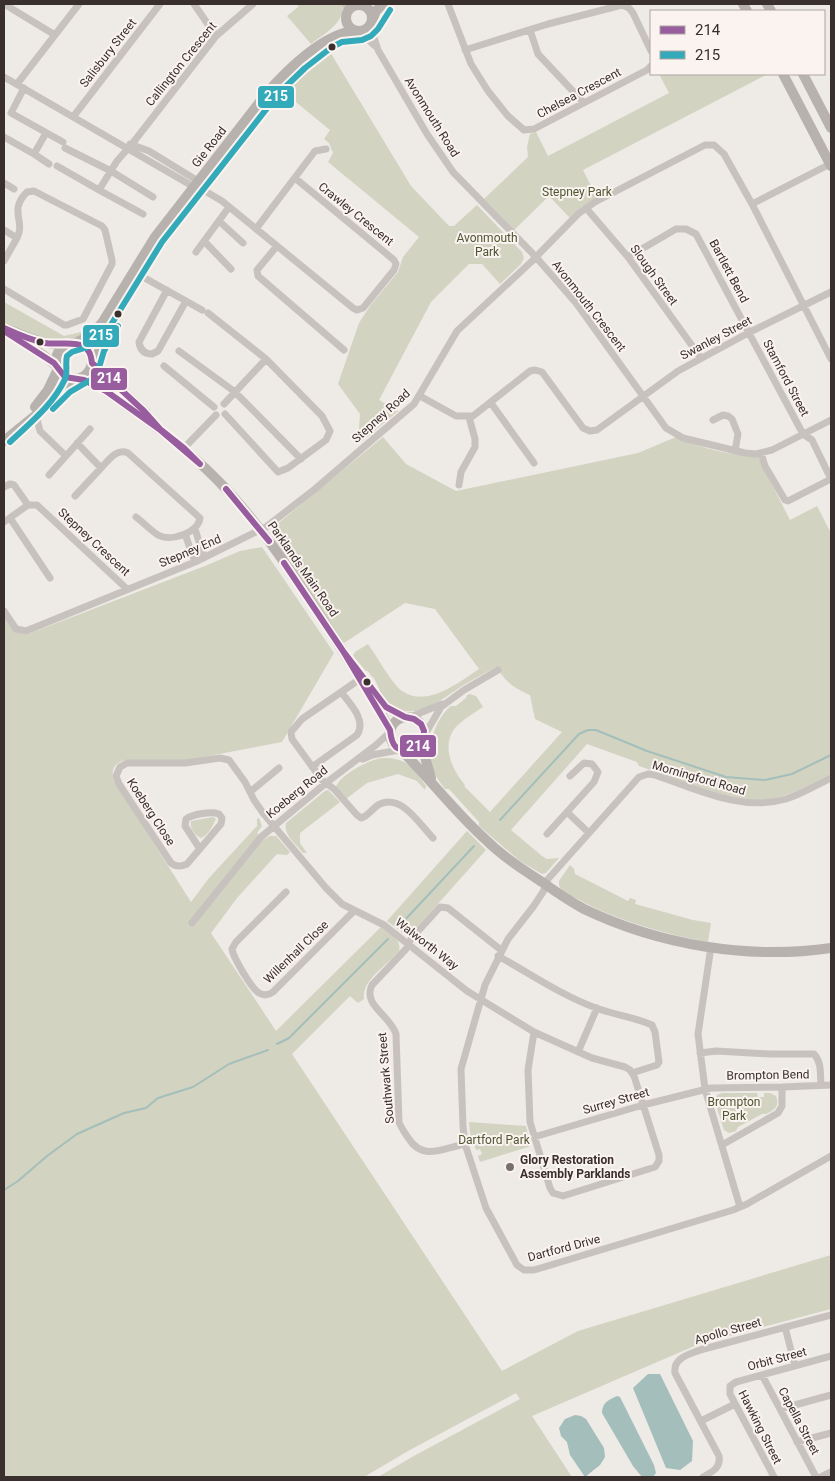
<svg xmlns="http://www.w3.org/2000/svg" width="835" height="1481" font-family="Roboto,sans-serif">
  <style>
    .green { fill: #d2d3c1 }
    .water { fill: #a4bfbb }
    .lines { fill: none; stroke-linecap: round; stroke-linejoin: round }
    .stream { stroke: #a4bfbb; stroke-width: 2 }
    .street { stroke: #c8c2bf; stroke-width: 7 }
    .secondary { stroke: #b8b2af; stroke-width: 10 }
    .bus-1-casing { stroke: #faf3ef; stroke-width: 10 }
    .bus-2-casing { stroke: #faf3ef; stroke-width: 10 }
    .bus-1 { stroke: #975d9e; stroke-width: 6 }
    .bus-2 { stroke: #33aab9; stroke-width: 6 }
    .bus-dot { fill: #392f2d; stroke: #faf3ef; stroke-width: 2 }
    .poi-dot { fill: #78706e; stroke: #faf3ef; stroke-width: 2 }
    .labels { text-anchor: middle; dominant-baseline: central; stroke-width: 4; stroke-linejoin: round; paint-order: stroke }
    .street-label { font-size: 12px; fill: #392f2d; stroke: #faf3ef }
    .park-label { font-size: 12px; fill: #4e5632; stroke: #faf3ef }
    .poi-label { font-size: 12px; font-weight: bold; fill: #392f2d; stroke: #faf3ef; text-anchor: start }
    .line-badge { stroke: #faf3ef; stroke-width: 2 }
    .badge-label { font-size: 14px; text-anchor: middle; font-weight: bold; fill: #fff }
  </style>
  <rect width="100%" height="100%" fill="#eeeae6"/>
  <path class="green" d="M298,4H343C344,24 325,33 311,44L287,16L298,7Z
    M324,42L411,186L449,226H454L477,205L522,252L524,258L521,264L500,284L482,264H469L431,302L379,400L398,411L360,443L358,442L360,414L338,384L359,323L370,306L398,272L403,257L419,237L328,162L333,153L329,143L324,139L330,130L275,85Z
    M659,74H768L583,170L597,198L583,206L570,218L549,196L514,230L484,199L528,157L527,147L530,134L536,132L548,156L669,93Z
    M4,302L64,336L90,330C86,333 81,337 76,338C56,345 22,333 4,323Z
    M383,437L406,464L456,491L638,453L676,437C701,448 730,455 758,457L790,520L817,506L831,533V774C814,782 798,792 779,797C736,808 680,780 639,766L637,762L587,744L511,830L542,856L547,859L559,858L546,873L542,874L520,861L479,826V822L449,789H445C440,782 435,776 432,768C426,748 435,719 451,706H456L466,698L467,695L470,694L476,696L483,707C474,713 462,720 455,728C441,746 452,770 465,785L464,786L490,812L562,732L535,719L530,695C513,687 507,683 496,667C485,673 473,679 462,686C439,701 412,726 386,700C379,693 378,683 373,677H372L368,671H366L353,656L355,652L368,644C376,655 392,684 402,691C427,708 458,683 479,669L435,609L405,603L344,643L272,536L273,529L276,525Z
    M262,547L334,653L282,742L182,761L125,760C115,763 111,769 113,779L191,902L209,878L257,826V819L259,818L262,826L257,833L263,840L270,836H276L290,852L287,855L277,854L237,898L211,933L276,1031L381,927C390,934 402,939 399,951C387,965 361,981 364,999L358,1003L350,996L292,1054L502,1371L578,1331L831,1255V1309L699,1344L532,1416L572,1477H378L412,1457L520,1399L516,1393L408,1451L364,1477H4V617C10,626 15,636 28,634L205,566L240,551Z
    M382,758C408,758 412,767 426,786L425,790L417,781L398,774L367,783L346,799L336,788C337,776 371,759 382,758Z
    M328,790L340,802L300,833V843L307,853H303C296,844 283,835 286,823L325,791Z
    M213,817L216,819C213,824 210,834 201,838C195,836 189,827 191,821Z
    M467,831L486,850L410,935L407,936L387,921Z
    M570,865L574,869L575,874L628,901L630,898L636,900L635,904L693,920L711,923L708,942C665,934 622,922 583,902C577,898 568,896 563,891C559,888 559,885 559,881Z
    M722,1093H757L758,1097H764V1093H770L776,1096C780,1107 774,1110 766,1114H762L738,1127L736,1131L729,1133L724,1130L715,1102L717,1095Z
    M469,1122L526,1126L531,1146L480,1162L478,1156L482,1154L480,1149L476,1150L470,1133Z"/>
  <path class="water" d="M648,1374H660L693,1441L692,1461L680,1470L666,1468L633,1388Z
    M617,1396L620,1397L654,1465L656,1473L653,1477H642L633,1466L602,1413C602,1403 608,1400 617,1396Z
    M575,1415L581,1416L586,1419L604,1448L605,1457L600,1465L585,1477L570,1455L567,1442L561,1436L559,1428L565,1419Z"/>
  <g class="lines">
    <path class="stream" d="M500,820L579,734L588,730H596L647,751L726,777L765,780L792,774L831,755
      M402,923L474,846
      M277,1044L289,1038L388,939
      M4,1190L18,1181L47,1156L77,1134L124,1113L146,1108L158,1098L193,1087L229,1064L268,1050"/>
    <path class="street" d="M4,4L55,35
      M194,4L216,36
      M346,4L348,13
      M359,4L361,6
      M448,4L471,64L488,91L508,116L524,130L534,129L647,70L651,66
      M370,25L378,50L427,134L453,172L535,256L576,303L666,428L683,438L745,453L756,454L772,450L831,420
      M530,30L538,54L584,103
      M359,31L375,46
      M465,50L548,24L622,5L629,8L633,13L651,51
      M4,77L194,187L205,191L222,201L353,308L357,310L363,308L394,270L396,264L394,260L295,178
      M17,84L79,4
      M24,88L11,113L63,142
      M73,117L160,4
      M46,133L34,154L49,164
      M4,137L34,154
      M130,144L149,151L198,181L200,184
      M65,148L111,171L153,197
      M57,166L99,190L117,161L132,144L216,36L253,4
      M4,183L14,189
      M99,190L143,214
      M752,204L830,164
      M586,208L628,257L701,358
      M219,221L243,243
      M256,229L315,151L326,149
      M4,230L17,238C26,221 8,211 27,192L34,191L102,226L105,230L112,260V264L83,319L67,325H64L4,289
      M204,241L231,269
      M277,246L257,270L258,276L344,350
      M196,252L229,207
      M628,257L676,229H686L696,234L803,434L812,440L830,477L829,480L788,501L785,500L765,466L761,453
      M4,261L17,238
      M134,272L202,310
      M167,290L139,342C140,350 144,354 152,354L158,351L186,301
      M208,313L266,359
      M179,351L235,392L301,459
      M164,366L214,407
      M420,396L456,416H473L530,371L535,370L542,372L583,428L590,431L597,430L678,371L750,332L831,292
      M491,403L534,463
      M224,404L266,359L322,416L330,431L326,440L288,468L278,472L225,414
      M36,415L40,431L66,456L49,475
      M713,420L723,415L728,416L732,419L738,434L735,451
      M77,443L101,468C109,460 116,448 128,453L200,518C198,533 171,542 158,535C150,530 143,522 136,517
      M184,448L216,415
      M66,456L90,429
      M459,485L461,472L475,447V439L469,417
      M4,487L10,484L14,485L28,505
      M75,496L101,468
      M10,518L50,578
      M4,522L28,505H37L127,589
      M195,529L204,558
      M185,534L195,562
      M4,611L16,629L26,631L195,562L266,527L315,489L414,404L457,331L531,262L578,214L595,202L705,145H714L724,154L752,204L831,359
      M360,679L302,719L291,732L292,739L322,780L334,789L357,815L361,818C369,816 373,807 380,804C402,794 420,825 433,838
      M410,717L442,704
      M424,736L441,707L464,690L498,670
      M363,759L372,755L399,750
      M312,767L357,735C367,720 350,704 341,692
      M831,778C816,785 802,794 786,799C741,812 696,789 655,775L648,774L639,777L548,879L543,892L533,907L508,939L485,985L461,1069L463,1126L465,1144L486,1208L517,1265L524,1270H534L733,1210L747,1204L831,1156
      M250,792L279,768
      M567,812L589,833
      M547,834L594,782L598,772L592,764L584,763L570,776
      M200,849L185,826L186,819C193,814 211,811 219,814L222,818L221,824L187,864C181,867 176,867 171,863L119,784L116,776L120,767L127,763H185L220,758L229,760L245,782L254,800L263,813L326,888L342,904L384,925L467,991L534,1032L592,1058L625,1067L630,1070L634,1076L659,1155V1161L655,1167L563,1196L553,1193L550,1188L530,1122L528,1070L534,1032
      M286,892L236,942L232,949C233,957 251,988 259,993C264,996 269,995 273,992L354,911
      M192,923L261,837L326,783L376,745L389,733
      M711,947L698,1034L705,1089L740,1207
      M498,956C531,974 561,995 596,1008C615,1015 634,1017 652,1025L655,1032L659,1062L657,1065L632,1073
      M578,1052L597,1008
      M700,1053L716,1051L770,1054H814C822,1062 820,1075 821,1085
      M534,1137L643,1105L711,1088L782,1087L831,1085
      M465,1144C444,1148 423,1161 409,1139C405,1133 401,1128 399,1122L396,1034C390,1015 362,1005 372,985L406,949L411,939L440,907L448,908L501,950
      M722,1145L778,1113L782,1106V1087
      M785,1327L795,1366
      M762,1375L816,1477
      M780,1409L831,1395
      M701,1421L735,1404
      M797,1442L831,1433
      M703,1477C712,1472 721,1468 719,1456L675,1373C673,1358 688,1355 700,1350L831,1315
      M774,1477L730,1394V1386L736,1382L831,1356
      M821,1477L831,1472"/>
    <path class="secondary" d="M743,4L747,11
      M767,4L771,11
      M346 18a13 13 0 1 1 26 0a13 13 0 1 1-26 0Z
      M372,21L376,11L383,4
      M783,74L831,166
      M803,74L831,128
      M4,328C26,336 41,345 66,345
      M19,340L43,355L57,366
      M76,343L91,335L102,323L155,237L266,94C286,71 325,32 356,31
      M56 361a18 18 0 1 1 36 0a18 18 0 1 1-36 0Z
      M92,359L99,341L111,320
      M92,363L146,413
      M78,379C99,383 116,398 133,410C167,434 198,459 226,489C263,529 293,574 323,620C346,656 370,692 390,730
      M35,407L48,390L58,369
      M4,441L35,416L65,385L75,379
      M377,695L386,707L405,717
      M390 734a17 17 0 1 1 34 0a17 17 0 1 1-34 0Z
      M423,741L425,757L431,778
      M402,751C430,779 455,812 485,839C502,856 522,869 542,882C556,892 569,901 584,909C659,945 749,960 831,948"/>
    <defs>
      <path id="bus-1" d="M4,328C17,334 30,340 45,343C56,345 75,341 83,346C90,350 91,356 92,363L144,411L160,429L184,448L200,464
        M4,331L54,363L65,377L84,380L106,391L159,429L200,464
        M226,489L269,541
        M226,489L269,541
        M284,563L343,651
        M284,563L343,651
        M343,651L386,707L405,717L414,719L421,724L424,731L423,741L414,750C396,751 392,748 390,730Z"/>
      <path id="bus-2" d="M53,409L70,392L94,378L98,371L104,351L118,326
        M10,442C30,423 53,405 65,379C68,372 65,363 67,356L72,352L91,346L109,328L162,242L279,93L305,68L332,47L342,42L362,40L371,36L378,29L390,10"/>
    </defs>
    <use href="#bus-1" class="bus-1-casing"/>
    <use href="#bus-2" class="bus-2-casing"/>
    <use href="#bus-1" class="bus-1"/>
    <use href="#bus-2" class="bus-2"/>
  </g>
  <g class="bus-dot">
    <circle cx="332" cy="47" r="4.5"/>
    <circle cx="118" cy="314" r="4.5"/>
    <circle cx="40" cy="342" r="4.5"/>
    <circle cx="367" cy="682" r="4.5"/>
  </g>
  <circle class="poi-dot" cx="510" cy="1167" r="5"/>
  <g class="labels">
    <g class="street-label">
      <text transform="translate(108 53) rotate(-52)">Salisbury Street</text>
      <text transform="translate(181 64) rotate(-51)">Callington Crescent</text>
      <text transform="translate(579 93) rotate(-28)">Chelsea Crescent</text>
      <text transform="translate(432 117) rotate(58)">Avonmouth Road</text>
      <text transform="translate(209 147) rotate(-52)">Gie Road</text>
      <text transform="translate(356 214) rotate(39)">Crawley Crescent</text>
      <text transform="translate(729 271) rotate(62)">Bartlett Bend</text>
      <text transform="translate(654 275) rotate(54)">Slough Street</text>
      <text transform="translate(589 306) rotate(52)">Avonmouth Crescent</text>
      <text transform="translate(716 338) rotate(-28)">Swanley Street</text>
      <text transform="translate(786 378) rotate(62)">Stamford Street</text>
      <text transform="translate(381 416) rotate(-42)">Stepney Road</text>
      <text transform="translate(94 542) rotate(43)">Stepney Crescent</text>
      <text transform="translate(190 551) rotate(-23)">Stepney End</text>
      <text transform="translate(303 569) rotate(55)">Parklands Main Road</text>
      <text transform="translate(699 778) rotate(16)">Morningford Road</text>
      <text transform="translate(297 792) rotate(-39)">Koeberg Road</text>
      <text transform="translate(151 812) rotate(57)">Koeberg Close</text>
      <text transform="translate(427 944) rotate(38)">Walworth Way</text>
      <text transform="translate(296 952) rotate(-44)">Willenhall Close</text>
      <text transform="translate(768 1075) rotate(-1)">Brompton Bend</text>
      <text transform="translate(386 1078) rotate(-95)">Southwark Street</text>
      <text transform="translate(616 1101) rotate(-16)">Surrey Street</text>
      <text transform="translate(564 1248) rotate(-15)">Dartford Drive</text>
      <text transform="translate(728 1331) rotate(-16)">Apollo Street</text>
      <text transform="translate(777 1359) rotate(-15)">Orbit Street</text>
      <text transform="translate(799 1421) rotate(62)">Capella Street</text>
      <text transform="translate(760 1427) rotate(63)">Hawking Street</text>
    </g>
    <g class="park-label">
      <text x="577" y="192">Stepney Park</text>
      <text x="487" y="238">Avonmouth<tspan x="487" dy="14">Park</tspan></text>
      <text x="734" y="1102">Brompton<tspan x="734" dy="14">Park</tspan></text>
      <text x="494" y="1140">Dartford Park</text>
    </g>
    <g class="poi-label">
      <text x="520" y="1160">Glory Restoration<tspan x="520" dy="14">Assembly Parklands</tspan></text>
    </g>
  </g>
  <g class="line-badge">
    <rect x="257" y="85" width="38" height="24" rx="5" fill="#33aab9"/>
    <rect x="82" y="324" width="38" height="24" rx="5" fill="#33aab9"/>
    <rect x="90" y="367" width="38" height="24" rx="5" fill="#975d9e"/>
    <rect x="399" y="734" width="38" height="24" rx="5" fill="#975d9e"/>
  </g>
  <g class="badge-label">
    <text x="276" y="101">215</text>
    <text x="101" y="340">215</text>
    <text x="109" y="383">214</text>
    <text x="418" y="751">214</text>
  </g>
  <rect width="835" height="1481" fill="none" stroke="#392f2d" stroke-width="10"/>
  <rect x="650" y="10" width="175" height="65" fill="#faf3ef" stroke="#ada5a1"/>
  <rect x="660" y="26" width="25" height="8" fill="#975d9e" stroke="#ada5a1"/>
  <text x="695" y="35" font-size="15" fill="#392f2d">214</text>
  <rect x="660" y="51" width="25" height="8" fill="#33aab9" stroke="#ada5a1"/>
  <text x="695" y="60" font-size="15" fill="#392f2d">215</text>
</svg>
